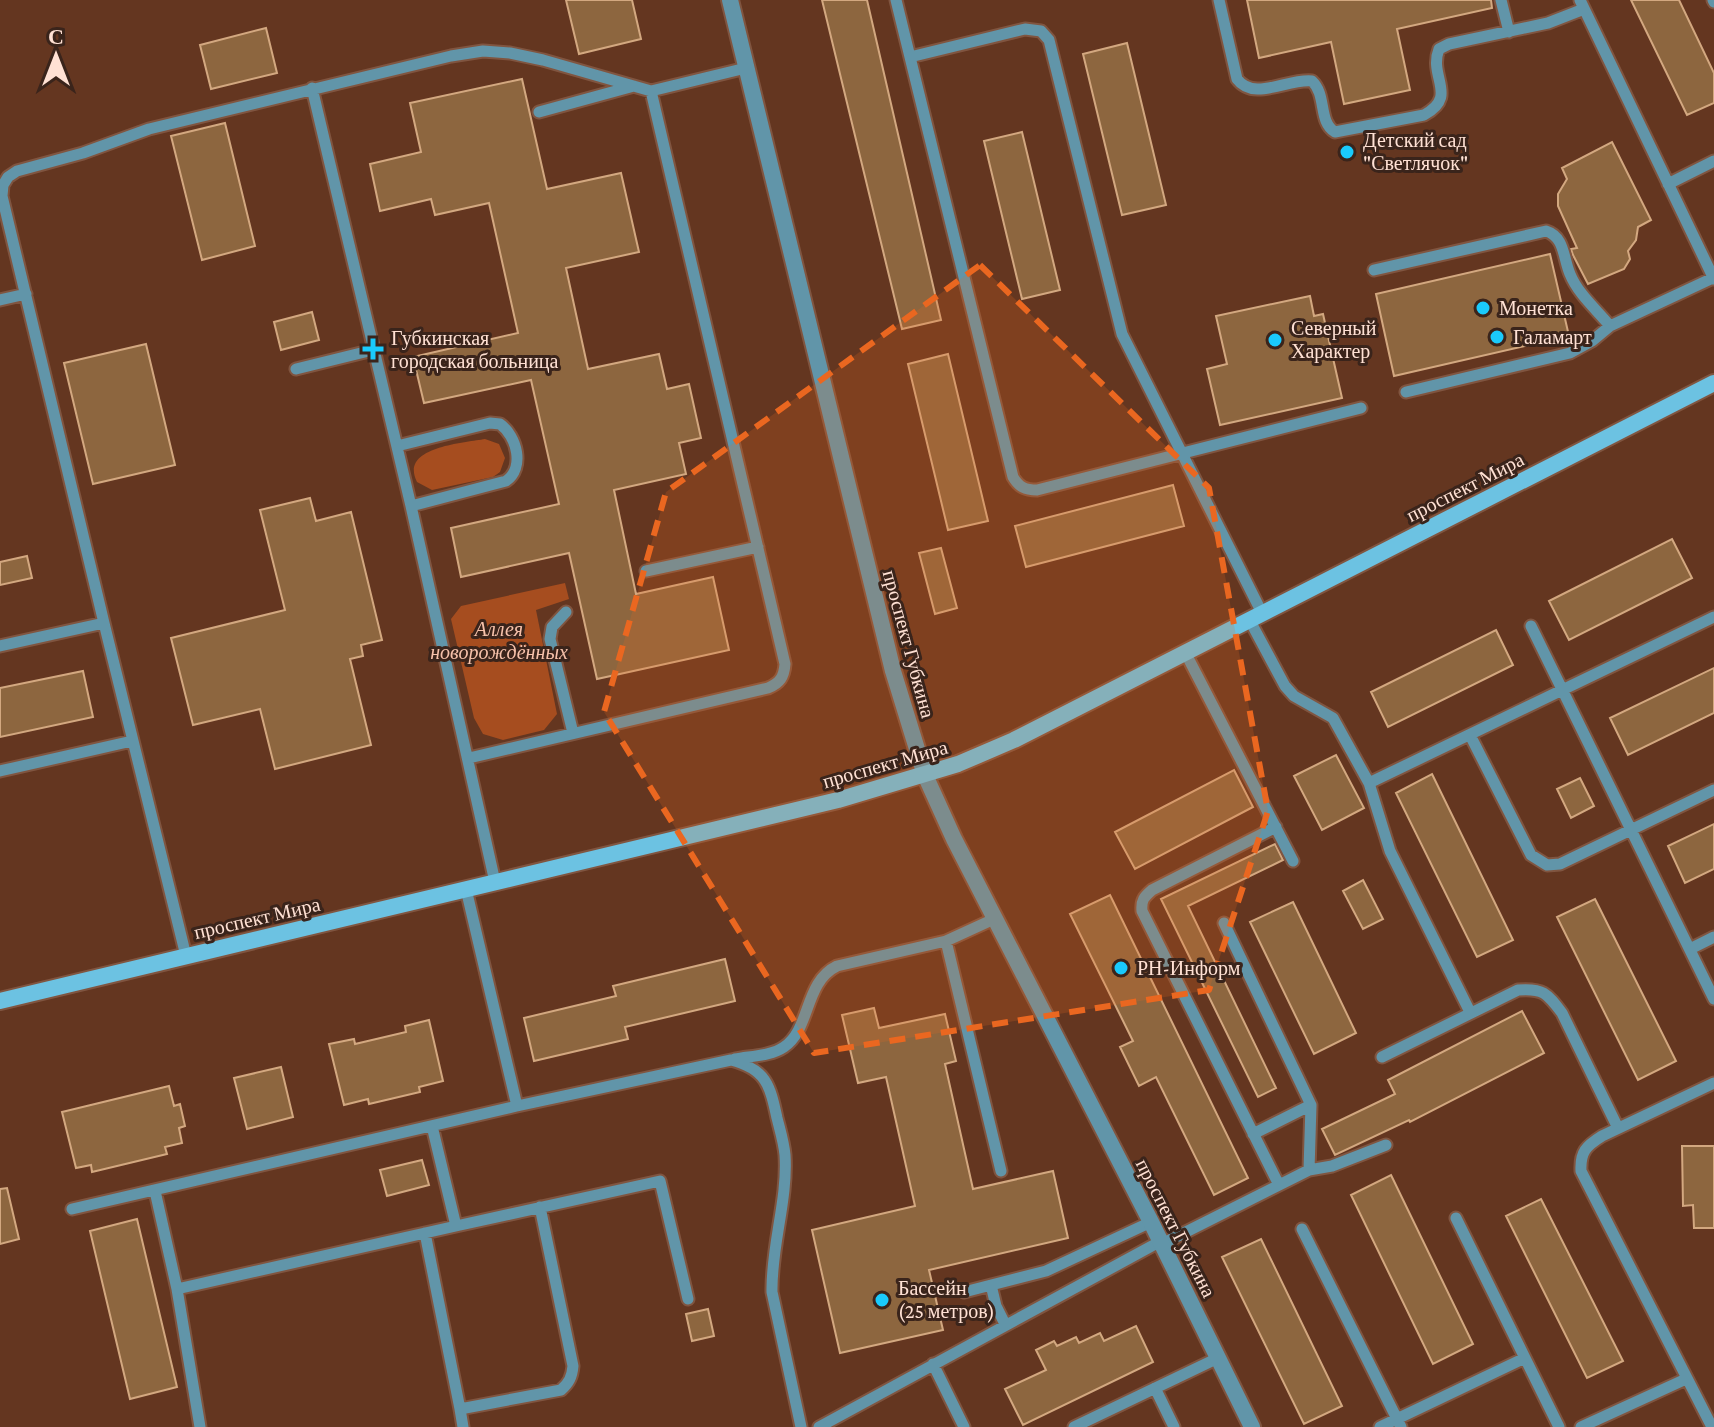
<svg xmlns="http://www.w3.org/2000/svg" width="1714" height="1427" font-family="'Crimson Pro',serif">
  <style>
    .green { fill: #a64d1f }
    .building { fill: #8d663f; stroke: #d3a880; stroke-width: 2 }
    .lines { fill: none; stroke-linecap: round; stroke-linejoin: round }
    .lane-casing { stroke: #805540; stroke-width: 15 }
    .street-casing { stroke: #805540; stroke-width: 20 }
    .secondary-casing { stroke: #805540; stroke-width: 20 }
    .lane { stroke: #6195a9; stroke-width: 11 }
    .street { stroke: #6195a9; stroke-width: 16 }
    .secondary { stroke: #6cc2e2; stroke-width: 16 }
    .marked { fill: #ea6720; fill-opacity: 0.2; stroke: #ea6720; stroke-width: 6; stroke-dasharray: 16 10; stroke-linejoin: round }
    .poi-dot { fill: #1acafc; stroke: #3a241b; stroke-width: 3 }
    .labels { text-anchor: middle; dominant-baseline: central; stroke-width: 6; stroke-linejoin: round; paint-order: stroke }
    .poi-label { font-size: 20px; fill: #ffe1d4; stroke: #3a241b; text-anchor: start }
    .street-label { font-size: 20px; fill: #ffe1d4; stroke: #3a241b }
    .park-label { font-size: 20px; font-style: italic; fill: #f7c2ab; stroke: #3a241b }
  </style>
  <rect width="100%" height="100%" fill="#643620"/>
  <path class="green" d="M485,439L499,444L505,458L500,472L493,477L432,490L417,482C399,447 463,443 485,439Z
    M565,583L569,599L536,610L557,714L544,730L503,740L483,734L474,718L451,619L461,606Z"/>
  <path class="building" d="M566,0H632L641,39L579,54Z
    M822,0H867L941,320L902,329Z
    M1247,0H1491L1492,8L1397,29L1410,90L1344,104L1331,42L1259,58Z
    M1631,0H1679L1714,73V103L1687,115Z
    M266,28L277,73L211,89L200,45Z
    M1127,43L1166,205L1122,215L1083,54Z
    M522,79L547,189L621,173L639,252L566,268L588,369L659,354L667,389L689,384L701,438L679,443L686,474L614,490L636,594L713,577L729,650L597,679L569,553L461,577L451,528L559,504L531,380L424,403L413,357L518,333L489,203L435,215L431,199L380,211L370,164L421,152L410,103Z
    M225,123L255,246L202,260L171,136Z
    M1022,132L1060,290L1022,299L984,141Z
    M1612,142L1651,220L1638,227L1636,240L1628,251L1630,259L1624,269L1588,284L1573,255L1571,249L1577,248L1558,206V194L1567,179L1562,168Z
    M1550,254L1569,336L1394,376L1376,294Z
    M1310,296L1314,316L1323,314L1342,398L1220,425L1207,369L1227,364L1216,316Z
    M312,312L319,340L281,350L274,322Z
    M146,344L175,465L93,484L64,363Z
    M948,354L988,521L948,530L908,364Z
    M1173,485L1184,526L1026,567L1015,526Z
    M310,498L316,521L351,512L382,640L361,645L363,656L350,659L371,745L275,769L260,709L193,725L171,638L285,610L260,510Z
    M1672,539L1692,578L1569,640L1549,601Z
    M941,548L957,608L935,614L919,553Z
    M27,556L32,578L0,585V562Z
    M1496,630L1513,665L1388,727L1371,692Z
    M1714,668V713L1628,755L1610,718Z
    M83,671L93,717L0,737V688Z
    M1336,755L1364,808L1322,830L1294,776Z
    M1234,770L1253,807L1135,869L1115,832Z
    M1432,774L1513,940L1477,957L1396,793Z
    M1580,778L1594,806L1571,818L1557,789Z
    M1714,824V869L1685,883L1668,846Z
    M1275,844L1283,860L1188,906L1276,1088L1258,1097L1161,899Z
    M1363,880L1383,919L1363,929L1343,891Z
    M1110,895L1248,1178L1214,1195L1156,1077L1139,1086L1120,1047L1133,1041L1070,914Z
    M1595,899L1676,1061L1638,1080L1557,917Z
    M1293,902L1356,1033L1314,1054L1250,922Z
    M725,959L735,1001L625,1027L628,1039L534,1061L524,1018L616,996L613,986Z
    M874,1008L879,1028L945,1014L956,1061L945,1064L973,1189L1053,1171L1068,1238L929,1270L943,1330L840,1353L812,1230L915,1206L886,1077L858,1083L842,1015Z
    M1522,1011L1544,1053L1410,1122L1409,1120L1335,1155L1322,1129L1395,1094L1388,1080Z
    M429,1020L443,1081L419,1087L420,1092L369,1104L368,1099L344,1105L329,1044L354,1039L355,1044L406,1032L405,1026Z
    M281,1067L293,1117L247,1129L234,1078Z
    M169,1086L174,1106L180,1104L185,1126L179,1128L182,1143L165,1147L167,1154L92,1172L91,1165L76,1168L62,1112Z
    M1682,1146H1714V1228H1694L1693,1205L1683,1206Z
    M422,1160L429,1185L387,1196L380,1170Z
    M1391,1175L1473,1344L1433,1364L1351,1195Z
    M7,1188L19,1239L0,1244V1189Z
    M1541,1199L1623,1361L1587,1378L1506,1216Z
    M137,1219L177,1387L130,1399L90,1231Z
    M1261,1239L1342,1406L1304,1424L1222,1257Z
    M708,1309L714,1336L692,1341L686,1314Z
    M1136,1326L1153,1362L1023,1425L1005,1389L1046,1370L1036,1350L1054,1341L1057,1346L1076,1337L1079,1343L1100,1333L1104,1341Z"/>
  <g class="lines">
    <defs>
      <path id="lane" d="M896,0L1013,477C1019,487 1025,490 1037,490L1361,408
        M1219,0L1237,79C1254,102 1288,78 1312,81C1327,95 1318,122 1335,132L1424,115C1459,96 1428,77 1439,49L1449,44L1548,23L1584,9
        M1501,0L1509,32
        M1580,0L1714,279
        M1713,0L1714,2
        M910,57L1025,29L1041,31L1049,40L1122,334L1262,613
        M312,88L411,506L495,882
        M539,112L634,86
        M1668,184L1714,161
        M1374,270L1546,231C1565,237 1563,258 1570,274C1578,294 1597,310 1610,326
        M0,300L26,294
        M296,369L373,350
        M1406,392L1570,353L1592,341L1610,326L1713,278
        M397,446L490,423L500,424C517,436 525,468 506,481L411,506
        M646,571L758,547
        M566,612L552,627L550,639L573,733
        M1249,619L1285,686L1294,696L1333,718L1369,783L1390,851L1470,1012
        M104,623L2,196L3,185L8,177L17,171L83,153L149,129L451,56L483,51L510,53L543,60L651,91L746,68
        M1531,626L1714,999
        M0,646L104,623L186,956
        M1185,652L1293,861
        M1470,735L1531,855L1547,865L1560,864L1714,790
        M469,758L768,688C780,683 784,677 785,664L651,91
        M0,771L132,741
        M1369,783L1714,617
        M1276,827L1152,890C1144,897 1141,900 1142,911L1279,1185
        M466,889L517,1106
        M1224,923L1311,1105L1309,1170
        M946,941L1001,1171
        M1690,949L1714,937
        M1382,1057L1518,990C1543,988 1547,993 1562,1013L1618,1128
        M735,1059C750,1056 771,1056 784,1047C811,1029 804,982 837,966L946,941L994,919
        M432,1126L456,1226L660,1181L688,1299
        M1253,1134L1311,1105
        M155,1191L177,1289L200,1427
        M72,1209L517,1106L731,1060C766,1069 770,1085 777,1118C780,1130 784,1143 785,1155C788,1200 771,1246 772,1292L801,1427
        M1456,1218L1559,1427
        M1302,1229L1401,1427
        M425,1233L460,1409
        M1162,1244L1309,1170L1332,1166L1386,1145
        M991,1285L996,1306L1005,1324
        M177,1289L456,1226
        M964,1292L1046,1271L1151,1222
        M933,1364L964,1427
        M1155,1388L1174,1427
        M463,1427L460,1409L561,1390C569,1383 572,1377 573,1366L540,1207
        M819,1427L1161,1241
        M1074,1427L1218,1358
        M1380,1427L1525,1358
        M1581,1427L1686,1379
        M1712,1427L1581,1171C1580,1152 1586,1146 1602,1136L1714,1083"/>
      <path id="street" d="M730,0L893,671L925,775L954,839L1151,1222L1252,1427"/>
      <path id="secondary" d="M0,1001L838,800L958,764L1014,740L1714,383"/>
    </defs>
    <use href="#lane" class="lane-casing"/>
    <use href="#street" class="street-casing"/>
    <use href="#secondary" class="secondary-casing"/>
    <use href="#lane" class="lane"/>
    <use href="#street" class="street"/>
    <use href="#secondary" class="secondary"/>
  </g>
  <path class="marked" d="M980,265L1209,488L1268,811L1209,990L814,1053L604,712L666,492Z"/>
  <g class="poi-dot">
    <circle cx="1347" cy="152" r="8"/>
    <circle cx="1483" cy="308" r="8"/>
    <circle cx="1497" cy="337" r="8"/>
    <circle cx="1275" cy="340" r="8"/>
    <path d="M369 337h8v8h8v8h-8v8h-8v-8h-8v-8h8z"/>
    <circle cx="1121" cy="968" r="8"/>
    <circle cx="882" cy="1300" r="8"/>
  </g>
  <g class="labels">
    <g class="poi-label">
      <text x="1363" y="140">Детский сад<tspan x="1363" dy="23">"Светлячок"</tspan></text>
      <text x="1499" y="308">Монетка</text>
      <text x="1291" y="328">Северный<tspan x="1291" dy="23">Характер</tspan></text>
      <text x="1513" y="337">Галамарт</text>
      <text x="391" y="338">Губкинская<tspan x="391" dy="23">городская больница</tspan></text>
      <text x="1137" y="968">РН-Информ</text>
      <text x="898" y="1288">Бассейн<tspan x="898" dy="23">(25 метров)</tspan></text>
    </g>
    <g class="street-label">
      <text transform="translate(1465 487) rotate(-27)">проспект Мира</text>
      <text transform="translate(909 644) rotate(75)">проспект Губкина</text>
      <text transform="translate(885 764) rotate(-16)">проспект Мира</text>
      <text transform="translate(257 918) rotate(-13)">проспект Мира</text>
      <text transform="translate(1176 1228) rotate(63)">проспект Губкина</text>
    </g>
    <g class="park-label">
      <text x="499" y="629">Аллея<tspan x="499" dy="23">новорождённых</tspan></text>
    </g>
  </g>
  <g transform="translate(56 56)" stroke="#3a241b" stroke-width="6" paint-order="stroke">
  <path d="M0-6L14 30L0 20L-14 30Z" fill="#ffe1d4"/>
  <text y="-12" font-size="22" font-weight="bold" text-anchor="middle" fill="#ffe1d4">С</text>
  </g>
</svg>
